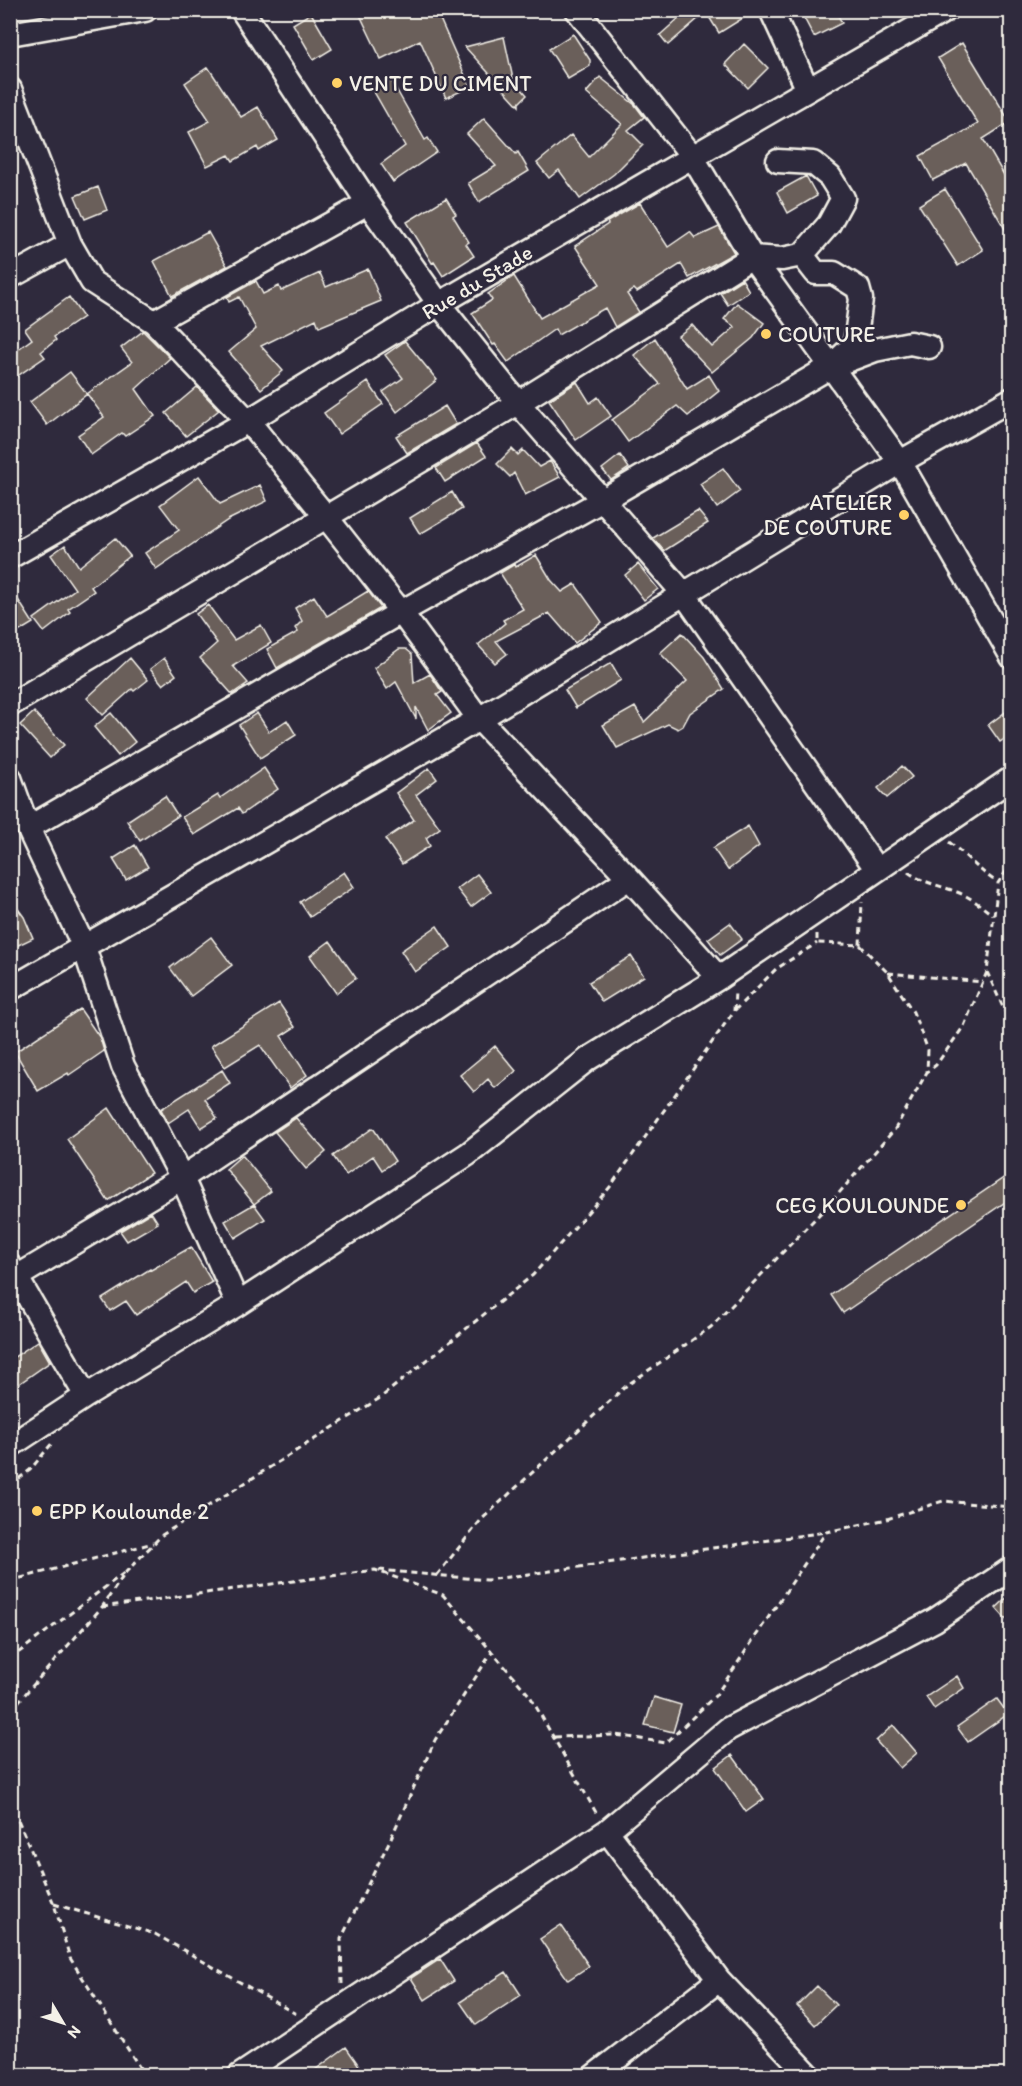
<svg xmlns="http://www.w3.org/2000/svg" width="1022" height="2086" font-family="Itim,sans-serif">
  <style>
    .building { fill: #6a5e5a; stroke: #f4f1e8; stroke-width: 1.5 }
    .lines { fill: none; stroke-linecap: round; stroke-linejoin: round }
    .minor-casing { stroke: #f4f1e8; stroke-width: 27 }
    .path { stroke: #f4f1e8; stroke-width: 3; stroke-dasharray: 6 4.5; stroke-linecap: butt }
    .minor { stroke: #2f2a3d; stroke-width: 22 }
    .poi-dot { fill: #ffd166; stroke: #2f2a3d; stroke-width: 2 }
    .labels { text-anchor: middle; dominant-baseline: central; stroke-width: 4.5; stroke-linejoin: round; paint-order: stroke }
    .poi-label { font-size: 22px; fill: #f4f1e8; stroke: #2f2a3d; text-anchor: start }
    .street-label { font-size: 22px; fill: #f4f1e8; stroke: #2f2a3d }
  </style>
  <rect width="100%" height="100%" fill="#2f2a3d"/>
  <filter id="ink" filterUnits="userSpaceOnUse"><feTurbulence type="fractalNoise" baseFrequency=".0167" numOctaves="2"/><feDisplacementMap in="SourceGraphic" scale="12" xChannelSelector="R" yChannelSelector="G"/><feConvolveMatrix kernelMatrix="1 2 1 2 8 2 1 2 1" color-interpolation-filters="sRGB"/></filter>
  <g filter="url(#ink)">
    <path class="building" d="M368,10H436L470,87L446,98L420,40L381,59L360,15Z
      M688,10H756L719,33L706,12L668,45L660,35Z
      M814,10H835L842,23L814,37L803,16Z
      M311,13L332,49L314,60L293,24Z
      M573,34L590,60V66L568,79L549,49Z
      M504,37L513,79L527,95L519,103V106L465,47Z
      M962,43L1010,122L983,139L1011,187V239L966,163L933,180L920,156L978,124L938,58Z
      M744,44L768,68L748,88L725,64Z
      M208,67L241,117L258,107L278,140L259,151L257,147L233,161L229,155L207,166L189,132L210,121L185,83Z
      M600,77L635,105L644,117L628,130L643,145L614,174L580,199L559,170L549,178L537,163L571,135L589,157L622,124L586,93Z
      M391,80L425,140L428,138L437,152L393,182L381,164L405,146L373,90Z
      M484,118L516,154L518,152L529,171L479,202L468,183L496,166L467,134Z
      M806,176L817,196L788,213L777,192Z
      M98,187L107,210L85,219L75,196Z
      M945,189L983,250L958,266L919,205Z
      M446,198L456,214L453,216L469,242L466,244L474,256L443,276L434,262L432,263L407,222Z
      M640,203L668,247L690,232L695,238L719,227L734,253L689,278L681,264L637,292L634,289L627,294L639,312L615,327L605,308L558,335L555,329L508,362L495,344L493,345L472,313L492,300L488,294L514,276L540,318L600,284L575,246L608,224L607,222Z
      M208,232L227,266L172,296L154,261Z
      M368,269L381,301L319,327L316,319L261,346L283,371L261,389L229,352L256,329L239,297L229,302L227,297L256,281L263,294L279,286L281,291L320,273L326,287Z
      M742,279L749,291L728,305L720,293Z
      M69,297L83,317L54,337L56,340L41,352L45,357L10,381V355L32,339L25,329Z
      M737,303L764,323L753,338L712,372L678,336L692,325L712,347L735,327L724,319Z
      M143,331L170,358L136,389L155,416L125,436L122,433L91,455L78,435L104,417L87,394L132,362L121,348Z
      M655,338L687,389L709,375L719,391L688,416L677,406L628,442L612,420L660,384L634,355Z
      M405,341L437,380L397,412L383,392L403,378L385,355Z
      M70,372L87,394L47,425L30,402Z
      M368,382L383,404L339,434L324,413Z
      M577,382L590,403L598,397L611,416L576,440L549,400Z
      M197,387L219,410L186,436L166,413Z
      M445,406L456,424L407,453L396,436Z
      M477,443L486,456L445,482L436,468Z
      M512,449L518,455L523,450L539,467L550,461L560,477L525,495L514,473L510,477L497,464Z
      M620,455L629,468L611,480L602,469Z
      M723,468L740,491L717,508L700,484Z
      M199,476L220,504L260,485L267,501L228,520L156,569L145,553L179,530L160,505Z
      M452,492L462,509L420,534L410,518Z
      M698,511L708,523L664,551L653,538Z
      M115,538L130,556L91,587L94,591L68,609L70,612L44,632L34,619L75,589L51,555L65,545L79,567Z
      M536,555L551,580L562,592L575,584L602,622L575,643L549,613L496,641L507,654L495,663L478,645L505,623L503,620L523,609L500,573L515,564L516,567Z
      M638,564L658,589L644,600L625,575Z
      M10,587L33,623L10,637Z
      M368,591L381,608L277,668L267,649L298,632L295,628L302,621L295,608L314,596L327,616Z
      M208,605L234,640L261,625L271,643L233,666L248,683L232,694L200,658L217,643L196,614Z
      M682,633L704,657L724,689L690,713L683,726L678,729L668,724L617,748L603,725L635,707L644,722L687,681L660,653Z
      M399,649H406L412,654L414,683L430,674L442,692L437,695L451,713L428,730L416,707V719L396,682L387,689L374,668Z
      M130,658L148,680L134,691L132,689L103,715L87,698Z
      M164,658L176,675L163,685L150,669Z
      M611,663L621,680L576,708L565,690Z
      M1011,708V734L1000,742L988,725Z
      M34,712L64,745L50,758L20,725Z
      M111,713L135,742L118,756L94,727Z
      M257,713L269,732L287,720L296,735L260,758L239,725Z
      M902,766L912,777L887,798L878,788Z
      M264,768L278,789L242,814L238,808L194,835L182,817L218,795L220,798Z
      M429,768L437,779L416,795L440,828L426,838L430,846L402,864L385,839L414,820L396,793Z
      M165,796L178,816L140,841L127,821Z
      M748,826L759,846L728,870L713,848Z
      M135,845L148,867L126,880L113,859Z
      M344,872L354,887L310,917L300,902Z
      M477,874L491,892L471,907L457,889Z
      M10,898L24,917L33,938L10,949Z
      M730,923L742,939L720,955L708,939Z
      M437,926L451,947L415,972L401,951Z
      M211,937L232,965L191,996L170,968Z
      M330,941L356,978L336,993L310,956Z
      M631,956L644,976L602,1002L589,982Z
      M279,1003L295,1027L281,1036L307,1075L290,1088L260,1045L225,1067L211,1046Z
      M80,1009L100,1038L104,1051L69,1075L68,1073L38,1091L15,1052Z
      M495,1046L516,1071L495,1088L488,1079L474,1092L460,1075Z
      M222,1070L230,1083L205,1099L217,1118L201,1128L189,1109L168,1123L161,1109Z
      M109,1108L151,1173L108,1201L67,1139Z
      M296,1118L326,1152L306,1169L275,1132Z
      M373,1128L395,1161L382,1170L373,1156L346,1175L333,1156Z
      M242,1155L271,1191L254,1204L226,1169Z
      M1011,1173V1198L843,1313L831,1295Z
      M254,1204L265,1219L235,1238L225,1221Z
      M151,1212L158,1223L127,1241L120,1231Z
      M191,1247L212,1282L193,1293L186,1282L136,1315L126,1301L110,1311L102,1299L150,1269L151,1270Z
      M38,1341L50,1362L10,1390V1360Z
      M1011,1594V1625L996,1608Z
      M957,1676L964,1688L934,1709L926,1697Z
      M654,1697L681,1705L673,1732L645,1725Z
      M997,1699L1008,1714L968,1742L957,1727Z
      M893,1725L917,1753L900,1768L876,1741Z
      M732,1755L764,1799L746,1812L715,1768Z
      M561,1925L589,1966L568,1980L540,1939Z
      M440,1959L454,1981L425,2000L411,1978Z
      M506,1972L521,1995L476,2025L460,2002Z
      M817,1986L836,2005L815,2025L797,2006Z
      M346,2047L360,2067L348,2076H307Z"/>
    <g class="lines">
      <defs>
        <path id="minor" d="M242,10L368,203L439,304L518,403L684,594L877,870
          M577,10L692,156L752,257L900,462L1012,657
          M771,10L808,90
          M10,34L145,10
          M10,89L70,244L92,282L154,322L248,421L327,518L401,612L479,719L629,878L719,978
          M778,161L813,163L830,177L843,198L829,224L802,255
          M10,277L70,244
          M154,322L368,203
          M10,557L248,421L439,304L647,183L946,10
          M10,705L518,403L752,257L782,259L802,255L816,273H834L858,288L861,299L855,344L830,367
          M10,778L28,828L84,947L123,1066L182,1178L238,1304
          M28,828L401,612L603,500L830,367L875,350L910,343L929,347
          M10,989L479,719L900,462L1012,399
          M10,1266L86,1396
          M10,1281L182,1178L629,878
          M10,1446L86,1396L238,1304L468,1154L588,1059L719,978L1012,778
          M719,1980L810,2076
          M239,2076L607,1831L728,1729L935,1620L1012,1568
          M594,2076L719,1980L607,1831"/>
      </defs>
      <use href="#minor" class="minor-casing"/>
      <path class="path" d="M949,842C967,856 978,870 998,883
        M908,872C923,883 939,885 957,892C971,897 981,906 993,915
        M817,934V943L860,945L862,902
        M860,945L888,973L913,1012L928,1050L927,1071
        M987,972L1012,1027
        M888,973L983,982
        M734,1011L735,991
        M10,1485L30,1470L53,1442
        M379,1570L487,1580L826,1532
        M437,1575L481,1520L626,1386L711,1327L832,1201L895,1129L927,1072L936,1065L964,1026L987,972L998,883L1012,863
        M10,1581L153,1543
        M102,1607L375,1570L443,1595L530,1696L598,1816
        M10,1659L124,1573
        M10,1722L19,1701L102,1607L126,1572L162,1535L380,1398L533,1275L610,1187L734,1011L776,969L817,943
        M554,1737L616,1735L666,1743L716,1695L826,1532L887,1519L943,1501L1012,1507
        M10,1801L54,1904L70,1958L145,2076
        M54,1904L155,1934L296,2014
        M342,1984L341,1939L391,1838L435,1740L492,1652"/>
      <use href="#minor" class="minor"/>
    </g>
  </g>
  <g class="poi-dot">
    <circle cx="337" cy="83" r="6"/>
    <circle cx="766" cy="334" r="6"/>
    <circle cx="904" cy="515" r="6"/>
    <circle cx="961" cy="1205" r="6"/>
    <circle cx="37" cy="1511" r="6"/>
  </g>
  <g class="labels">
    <g class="poi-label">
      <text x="349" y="83">VENTE DU CIMENT</text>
      <text x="778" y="334">COUTURE</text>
      <text x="892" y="502" text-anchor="end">ATELIER<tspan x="892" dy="25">DE COUTURE</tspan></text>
      <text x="949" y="1205" text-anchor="end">CEG KOULOUNDE</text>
      <text x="49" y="1511">EPP Koulounde 2</text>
    </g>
    <g class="street-label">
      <text transform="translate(477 282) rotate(-31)">Rue du Stade</text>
    </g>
  </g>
  <rect width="1022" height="2086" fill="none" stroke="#2f2a3d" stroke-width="36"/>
  <rect x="18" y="18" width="986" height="2050" fill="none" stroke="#f4f1e8" stroke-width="2" filter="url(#ink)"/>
  <g transform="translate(63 2023) rotate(129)" stroke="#2f2a3d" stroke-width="4.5" paint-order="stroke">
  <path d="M0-4.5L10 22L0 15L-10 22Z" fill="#f4f1e8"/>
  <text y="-9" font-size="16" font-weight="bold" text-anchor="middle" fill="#f4f1e8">N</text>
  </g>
</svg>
